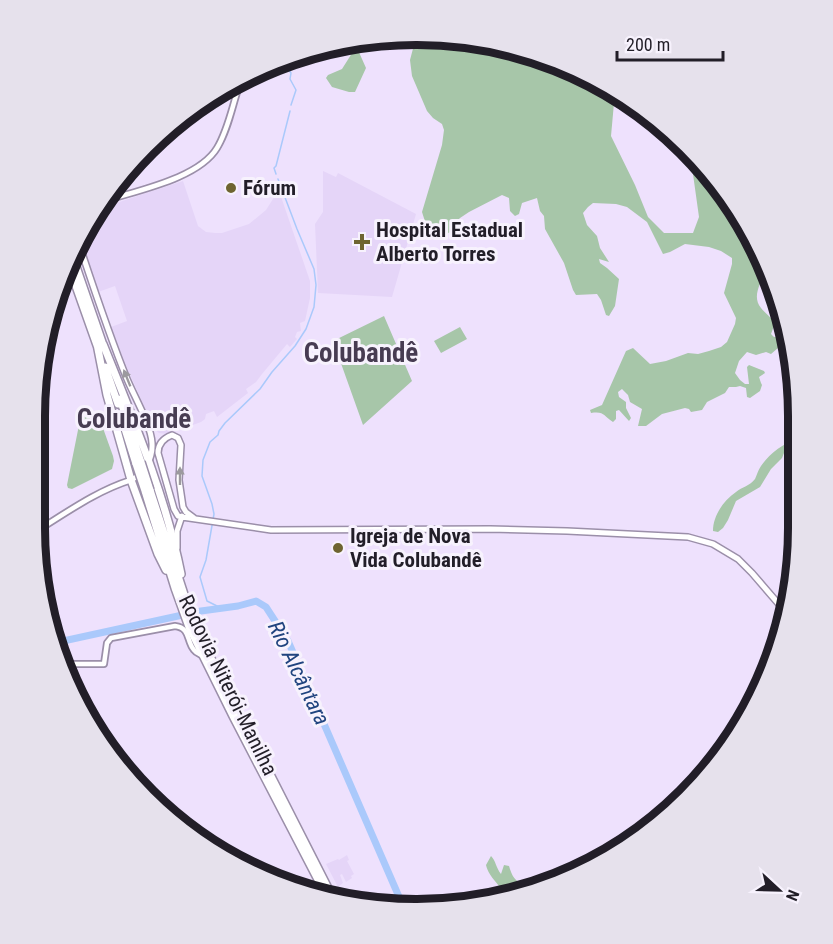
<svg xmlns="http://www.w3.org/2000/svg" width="833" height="944" font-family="'Roboto Condensed',sans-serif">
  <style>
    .built { fill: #e5d5f8 }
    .green { fill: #a7c6a9 }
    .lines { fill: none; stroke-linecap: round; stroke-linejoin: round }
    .stream { stroke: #aac9fb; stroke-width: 1.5 }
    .river { stroke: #aac9fb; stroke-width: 7 }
    .tertiary-casing { stroke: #9b8fa9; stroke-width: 8 }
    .secondary-casing { stroke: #9b8fa9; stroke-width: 8 }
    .trunk-casing { stroke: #9b8fa9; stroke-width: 10 }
    .tertiary { stroke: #fff; stroke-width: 4.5 }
    .secondary { stroke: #fff; stroke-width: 5 }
    .trunk { stroke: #fff; stroke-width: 7 }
    .trunk-bridge-casing { stroke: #9b8fa9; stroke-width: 10; stroke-linecap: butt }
    .trunk-bridge { stroke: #fff; stroke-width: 7 }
    .oneway { fill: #9c9a9e }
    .poi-dot { fill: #6e6431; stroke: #f7f2fd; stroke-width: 2 }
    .labels { text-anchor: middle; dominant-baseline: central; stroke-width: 6; stroke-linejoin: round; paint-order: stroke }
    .poi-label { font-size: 21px; font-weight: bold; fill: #221e28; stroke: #f7f2fd; text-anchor: start }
    .street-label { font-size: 21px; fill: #221e28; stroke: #f7f2fd }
    .water-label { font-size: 22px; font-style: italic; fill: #20447f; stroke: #f7f2fd }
    .district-label { font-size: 27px; font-weight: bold; fill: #473c52; stroke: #f7f2fd }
    .rim { fill: none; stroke: #221e28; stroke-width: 8 }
  </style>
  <rect width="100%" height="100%" fill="#eee1fd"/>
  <path class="built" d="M323,171L336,177L338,173L416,214L392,297L318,293L315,224L323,212Z
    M183,181L198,226L206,232L215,233H222L249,224L266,210L273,199L278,188L310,281V298L305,321L300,323L301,331L297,332L295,337L297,339L290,347L287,344L262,374L256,382L246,389L248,393L217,417L214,411L206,414L205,419L201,422L168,434L159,433L154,429L125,363L111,327L127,321L115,286L98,292L84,251L81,237L86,225L101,208Z
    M347,855L349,860L347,861L354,874L351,876L352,878L346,882L342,874L340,875L343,883L338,887L326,864L338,859L339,860Z"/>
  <path class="green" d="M466,38L607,86L615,92L611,136L635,185L648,217L664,233H693L699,217L692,167V160L719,184L764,274C760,285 752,297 761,308C765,313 771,317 775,323L771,334L774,337C781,336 786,337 790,343V347L783,353L781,349L778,348L771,354L766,352L756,355L747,352L739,361L735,373L740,380L745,384H749L747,367L749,365L764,371L765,373L759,377L761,383L762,385L760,391L750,398L747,397L746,388L740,386L736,387H729L725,393L707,402L702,410L691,412L689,409L685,408L662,414L646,426H638L642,409L630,402L628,395L622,389L618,392L619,397L626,402V408L631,418L629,421L619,410L616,411V419L613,422C603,416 605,411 591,413L590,410L602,405L626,351L633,348L650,364L666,361L688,353L698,354L709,351L721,347L727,342L735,324L736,318L724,293L732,264V258L721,251L709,247L685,244L670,252L663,254L647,222L627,207L616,204L593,203L588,207L583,213L587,225L597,236L600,248L609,262L599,259L600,263L607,268L619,279L615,306L609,316L606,315L601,300L597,294L576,295L573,290L564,263L545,229L544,216L540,211L537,198L522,203L519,214L515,216L510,211L509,198L502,195L469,212L460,218L453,225L455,229L451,232L445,234C440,229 435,231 429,234L422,212L442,145L444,130L442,124L433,118L427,111L412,76L410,60L415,41Z
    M354,50H358L366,68L355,92H349L332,87L326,78L328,75L342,69Z
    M384,316L412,381L363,425L333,341Z
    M460,327L467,339L441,353L434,341Z
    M82,410L96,413L99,417L113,456L114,461L112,469L72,489L68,488L67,485Z
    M798,438V447L786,448L782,458L771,469L760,487L736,501L728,520L723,528L718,532L713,531C713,516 723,501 736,492C742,487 750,486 755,479C757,475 758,470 761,466C770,453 783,444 798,438Z
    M491,856C496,861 496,868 501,874L504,865L509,866C513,880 519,888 534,879L544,886L516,896L504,898C502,884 489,879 486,865Z"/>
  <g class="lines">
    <path class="stream" d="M285,63V65L291,73L290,79L296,90L291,105
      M276,174L274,168L276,166L290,111
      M221,608L207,601L200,577L206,560L214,514L212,504L202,476L203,460L210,442L218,435L219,431L225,423L260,389L272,372L295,346L306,329L314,307L316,285L314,269L297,229L278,179"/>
    <path class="river" d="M54,643L201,611L238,606L256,601L266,607L288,641L403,906"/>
    <defs>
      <path id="tertiary" d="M108,200C139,190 199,178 217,148C228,130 232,107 239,86
        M35,532C66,513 96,491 131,480
        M62,664H104L107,643L111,638L175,626C191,628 186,641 194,650C196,653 200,654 203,656"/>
      <path id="secondary" d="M79,244C94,289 109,335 127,379C134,396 151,425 152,443C153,458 145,474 131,480
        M194,518L186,512L183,507L179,480L181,445L178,438L172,435C164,438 158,444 158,453L174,509L178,516L182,517L271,530L490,529L567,531L688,537L713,544L738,559L752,573L783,609
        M177,548V531L182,516"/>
      <path id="trunk" d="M73,258L104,348
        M70,269L98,348
        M97,344L107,395L131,480L158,554L166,570
        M103,344C133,419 165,494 181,574
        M105,367L118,404
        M120,399L141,462
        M124,426L136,464
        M150,490L194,625L334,900
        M145,491L175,588L189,627L233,716L327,897"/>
    </defs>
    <use href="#tertiary" class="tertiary-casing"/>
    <use href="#secondary" class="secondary-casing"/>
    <use href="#trunk" class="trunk-casing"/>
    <use href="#tertiary" class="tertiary"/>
    <use href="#secondary" class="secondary"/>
    <use href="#trunk" class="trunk"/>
    <defs>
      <path id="trunk-bridge" d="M141,462L150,490
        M136,464L145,491"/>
    </defs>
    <use href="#trunk-bridge" class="trunk-bridge-casing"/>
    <use href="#trunk-bridge" class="trunk-bridge"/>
  </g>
  <defs><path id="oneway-solid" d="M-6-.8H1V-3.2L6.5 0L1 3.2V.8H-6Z" transform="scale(1.5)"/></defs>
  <g class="oneway">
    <use href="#oneway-solid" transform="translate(127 378) rotate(-112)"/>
    <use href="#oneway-solid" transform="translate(180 476) rotate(-90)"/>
  </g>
  <g class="poi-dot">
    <circle cx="231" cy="188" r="6"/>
    <path d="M359 233h6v6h6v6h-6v6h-6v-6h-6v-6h6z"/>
    <circle cx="338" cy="548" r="6"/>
  </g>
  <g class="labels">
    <g class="poi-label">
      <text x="243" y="188">Fórum</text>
      <text x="376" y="230">Hospital Estadual<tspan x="376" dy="24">Alberto Torres</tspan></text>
      <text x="350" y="536">Igreja de Nova<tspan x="350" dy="24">Vida Colubandê</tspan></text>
    </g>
    <g class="street-label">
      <text transform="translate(228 685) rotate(64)">Rodovia Niterói-Manilha</text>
    </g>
    <g class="water-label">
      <text transform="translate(299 673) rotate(64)">Rio Alcântara</text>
    </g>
    <g class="district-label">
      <text x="361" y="353">Colubandê</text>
      <text x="134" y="419">Colubandê</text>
    </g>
  </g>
  <path d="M0 0H833V944H0ZM416 45H417A371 371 0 0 1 788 416V528A371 371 0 0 1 417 899H416A371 371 0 0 1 45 528V416A371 371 0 0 1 416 45Z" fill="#e6e1ec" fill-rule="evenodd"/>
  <path class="rim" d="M416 45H417A371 371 0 0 1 788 416V528A371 371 0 0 1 417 899H416A371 371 0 0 1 45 528V416A371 371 0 0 1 416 45Z"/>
  <g transform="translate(779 890) rotate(112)" stroke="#f7f2fd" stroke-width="4.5" paint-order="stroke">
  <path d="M0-4.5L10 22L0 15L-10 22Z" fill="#221e28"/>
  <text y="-9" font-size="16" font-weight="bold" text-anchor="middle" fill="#221e28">N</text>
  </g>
  <path d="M617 51v9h106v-9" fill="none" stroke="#221e28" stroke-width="3"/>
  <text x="626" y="51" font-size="18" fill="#221e28" stroke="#f7f2fd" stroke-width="4.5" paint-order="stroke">200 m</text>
</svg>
